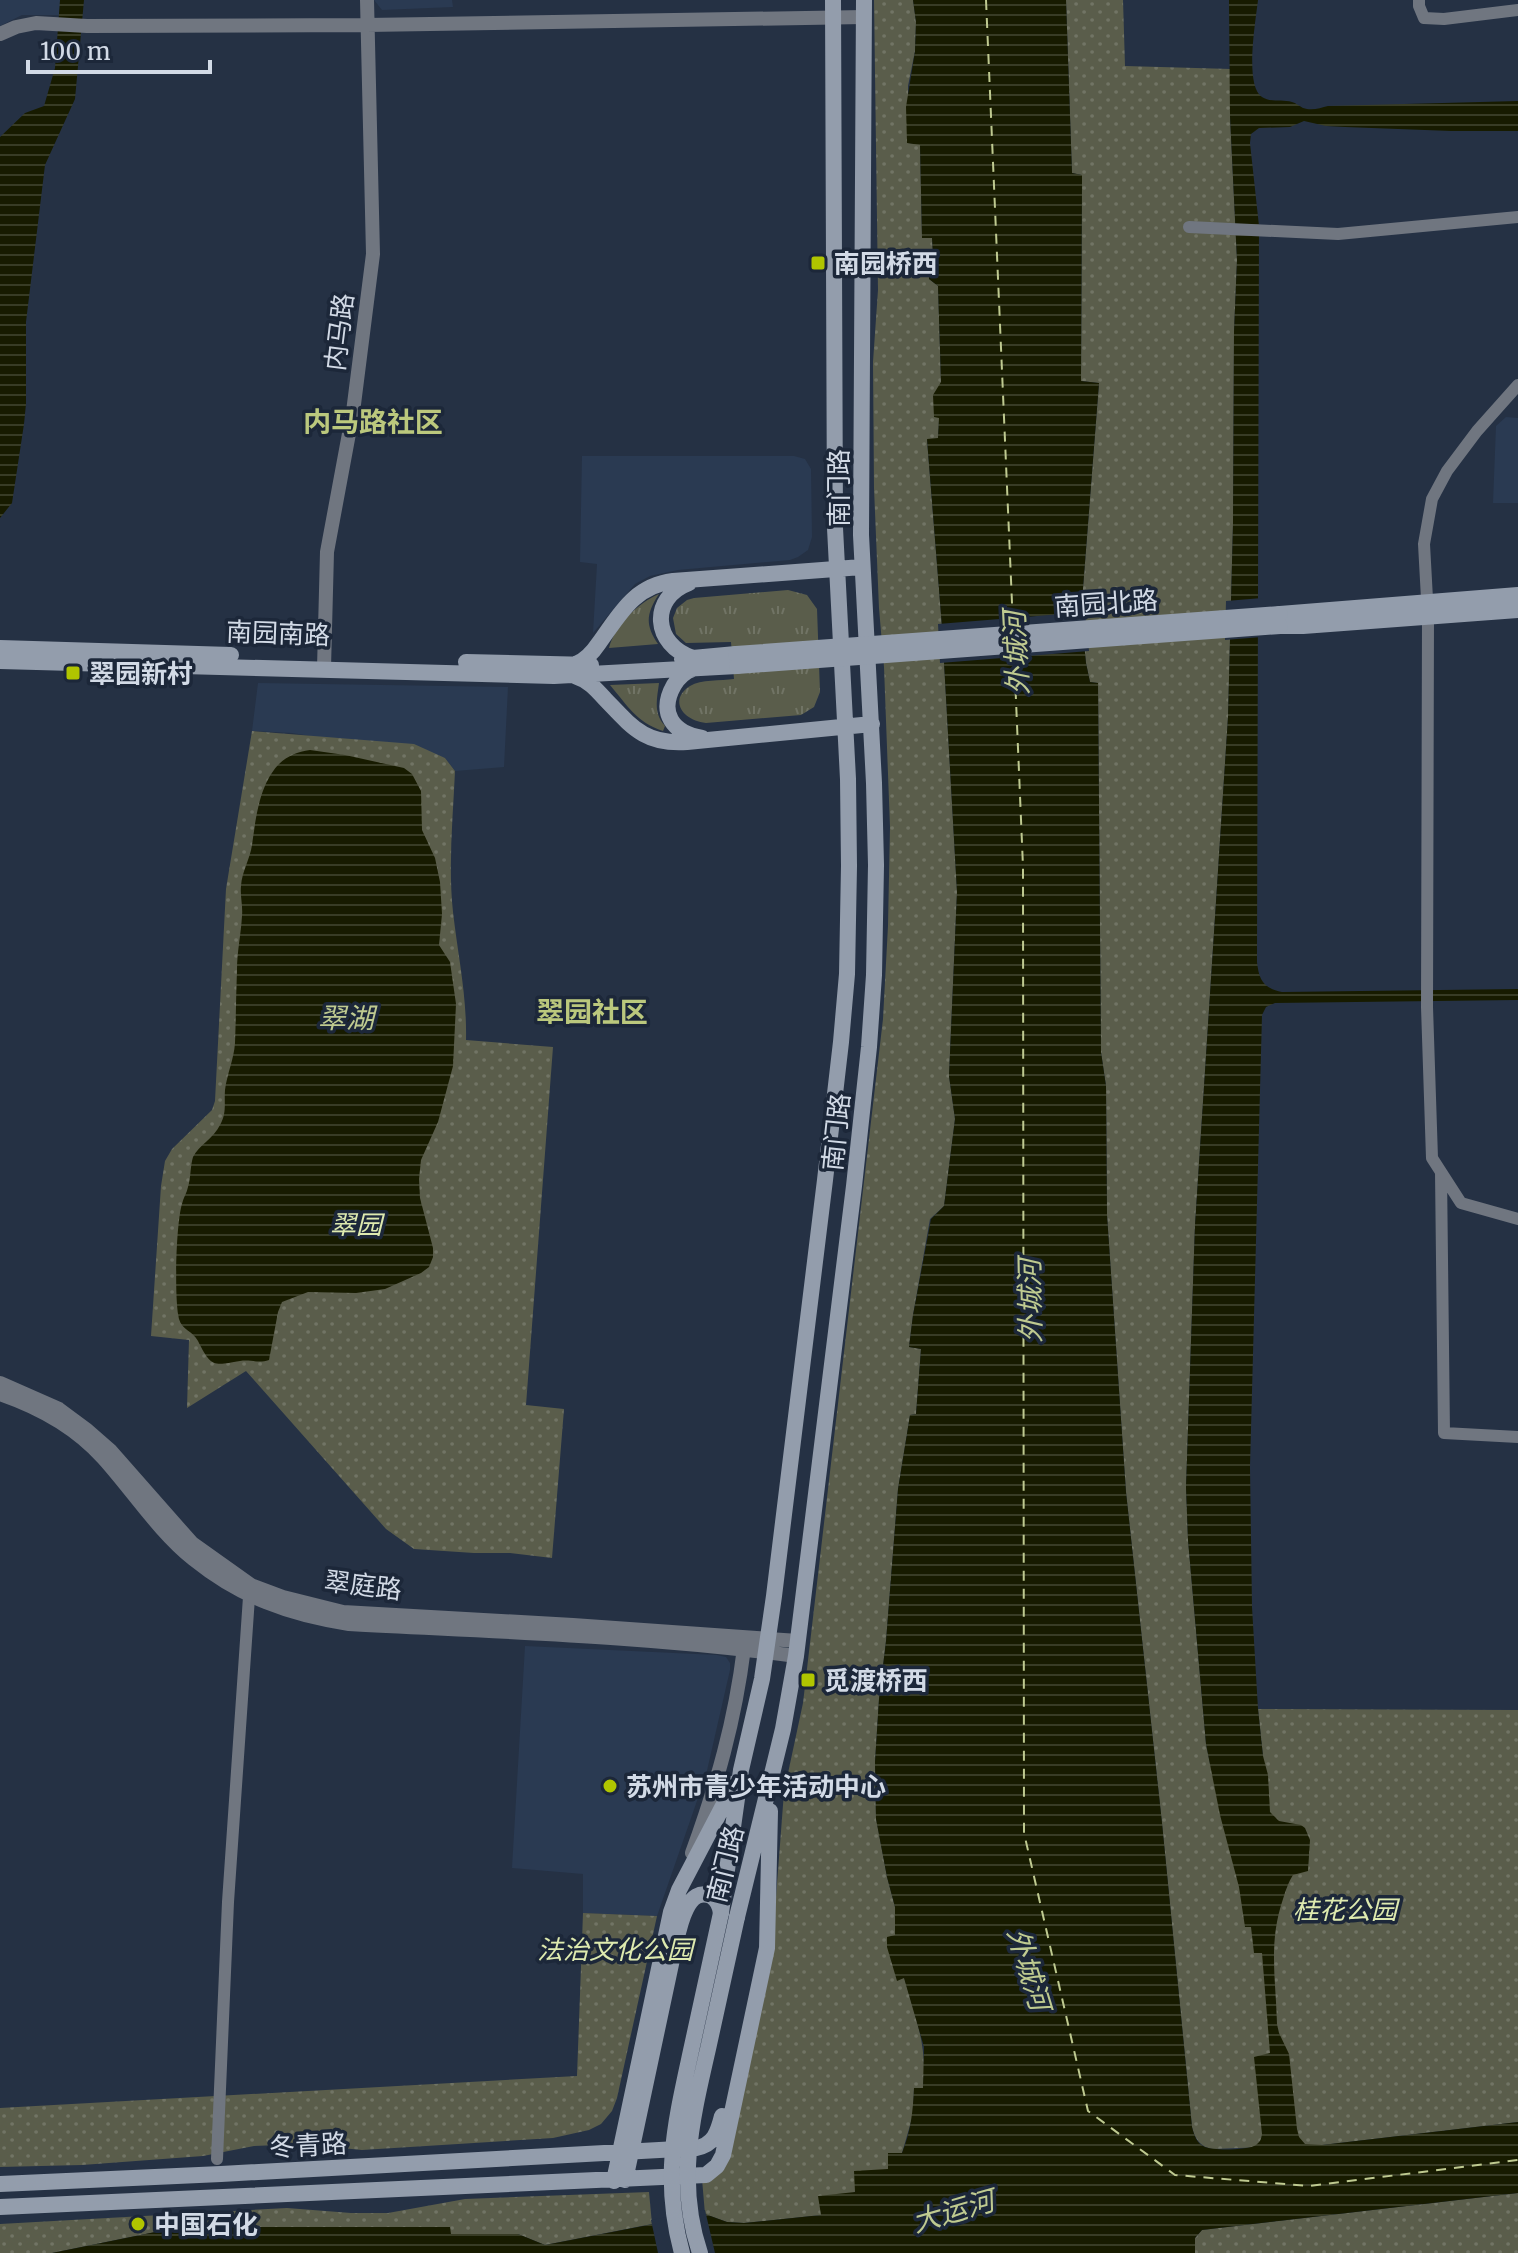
<svg xmlns="http://www.w3.org/2000/svg" width="1518" height="2253" font-family="Merriweather,'Noto Sans SC',serif">
  <style>
    .built { fill: #2a3a52 }
    .grass { fill: url(#grass-tufts) }
    .park { fill: url(#park-dots) }
    .water { fill: url(#water-rules) }
    .pier { fill: #253144 }
    .lines { fill: none; stroke-linecap: round; stroke-linejoin: round }
    .ferry { stroke: #bfca90; stroke-width: 2; stroke-dasharray: 10 8; stroke-linecap: butt }
    .minor { stroke: #707680; stroke-width: 12 }
    .tertiary { stroke: #707680; stroke-width: 14 }
    .secondary { stroke: #939dac; stroke-width: 16 }
    .secondary-bridge { stroke: #939dac; stroke-width: 16 }
    .poi-dot { fill: #b0c500; stroke: #1c2739; stroke-width: 3 }
    .labels { text-anchor: middle; dominant-baseline: central; stroke-width: 7; stroke-linejoin: round; paint-order: stroke }
    .poi-label { font-size: 26px; font-weight: bold; fill: #d2dae6; stroke: #1c2739; text-anchor: start }
    .street-label { font-size: 26px; fill: #d2dae6; stroke: #1c2739 }
    .park-label { font-size: 26px; font-style: italic; fill: #deeaaf; stroke: #1c2739 }
    .neighbourhood-label { font-size: 28px; font-weight: bold; fill: #bbc87d; stroke: #1c2739 }
    .water-label { font-size: 28px; font-style: italic; fill: #bfca90; stroke: #1c2739 }
  </style>
  <defs>
    <pattern id="grass-tufts" width="24" height="20" patternUnits="userSpaceOnUse" patternTransform="scale(2)"><rect width="24" height="20" fill="#5a5d4b"/><path d="M3 7l-1-3M5 7V3M7 7l1-3M15 17l-1-3M17 17v-4M19 17l1-3" fill="none" stroke="#717465"/></pattern>
    <pattern id="park-dots" width="8" height="8" patternUnits="userSpaceOnUse" patternTransform="scale(2)"><rect width="8" height="8" fill="#5a5d4b"/><path d="M2 2h.1M6 6h.1" fill="none" stroke="#717465" stroke-width="1.8" stroke-linecap="round"/></pattern>
    <pattern id="water-rules" width="6" height="5" patternUnits="userSpaceOnUse" patternTransform="scale(2)"><rect width="6" height="5" fill="#171b00"/><path d="M0 2.5h6" fill="none" stroke="#383c25"/></pattern>
  </defs>
  <rect width="100%" height="100%" fill="#253144"/>
  <path class="built" d="M0,0H60V15H22L0,26Z
    M374,0H452L453,7L382,10Z
    M1506,417L1518,418V503H1493L1496,426Z
    M582,456H794L805,459L811,469L812,537L808,550L798,557L790,560L678,570L650,576L635,584L593,633L597,564L580,562Z
    M258,683L508,687L504,767L455,771L445,758L292,733L252,731Z
    M525,1646L717,1655L726,1657L730,1663V1670L706,1775L657,1916L583,1913V1874L512,1868Z"/>
  <path class="grass" d="M788,590L807,595L817,609L820,692L814,707L801,715L706,723C683,721 668,700 690,686C701,679 721,681 734,679L731,642L686,643L676,634L673,618L677,608L687,600L694,598Z
    M659,594C646,614 645,625 658,644L609,648C615,625 638,603 659,594Z
    M659,683C657,699 653,713 665,726L663,731C636,722 628,706 610,685Z"/>
  <path class="park" d="M874,0H913L916,22L915,51L908,86V143L920,144L922,237H932L933,255H929V279L938,286L941,382L938,439L927,440L942,627L957,892L949,1076L955,1119L944,1206L930,1219L913,1315L909,1347L921,1349L916,1414L910,1415L898,1489L886,1641L879,1699L875,1762L876,1818L887,1877L895,1907L897,1980L904,1977C915,2015 928,2048 923,2088H914L913,2115L902,2153L888,2169L821,2215L744,2223L727,2222L705,2214L702,2179H713L775,1910L784,1792L803,1703L883,1019L888,926L890,827L884,667L879,608L874,488L873,362L878,290Z
    M1066,0H1123L1125,66L1231,69L1230,116L1237,260L1234,332L1233,524L1228,717L1195,1225L1186,1487L1188,1540L1206,1744L1210,1764L1263,1756L1258,1709L1518,1710V2122L1322,2145L1213,2149C1200,2147 1195,2139 1192,2127L1162,1823L1126,1492L1107,1215L1106,1086L1101,1052L1098,683L1090,682L1086,663L1081,614L1099,383L1081,381L1082,175L1072,173Z
    M252,731L414,744L445,758L455,771C453,817 448,865 453,912C458,956 467,996 466,1040L553,1047L526,1405L564,1409L552,1558L510,1553H474L414,1549L386,1529L246,1371L187,1408L189,1340L151,1336L161,1186L165,1161L172,1149L212,1110L215,1101L226,889Z
    M583,1913L657,1916L617,2098L612,2111L601,2124L589,2130L553,2138L362,2150L301,2144L254,2146L203,2156L82,2165L0,2167V2108L577,2076Z
    M649,2192L652,2224L545,2245L518,2234H450L449,2227H230L170,2229L52,2253H0V2224L287,2208L351,2213H388L465,2199Z
    M1518,2193V2253H1195V2238L1202,2230Z"/>
  <path class="water" d="M60,0H84L75,99L45,165L26,322V404L24,424L12,503L0,518V137L25,113L44,106L55,68Z
    M913,0H1066L1072,173L1082,175L1081,381L1099,383L1081,614L1086,663L1090,682L1098,683L1101,1052L1106,1086L1107,1215L1126,1492L1162,1823L1192,2127C1194,2135 1197,2144 1205,2147C1214,2151 1249,2150 1256,2145C1261,2141 1261,2139 1262,2134L1254,2057L1270,2053L1262,1953H1254L1251,1927H1245L1239,1887L1220,1815L1206,1744L1188,1540L1186,1487L1195,1225L1228,717L1233,524L1234,332L1237,260L1230,116L1229,0H1258C1256,19 1244,86 1262,97C1271,103 1282,99 1292,102C1296,103 1299,106 1303,108C1312,111 1320,108 1328,106L1518,101V131H1451L1345,127L1326,126L1304,121L1290,127L1259,128L1251,134L1250,143L1259,226L1257,962C1259,980 1263,988 1282,992L1518,989V1000L1275,1003L1266,1007L1262,1015L1250,1467L1252,1607L1258,1709L1263,1756L1268,1775L1270,1812L1279,1821L1301,1825L1305,1828L1310,1840L1308,1871L1293,1875C1288,1883 1286,1890 1283,1899C1268,1943 1276,1979 1277,2024L1279,2033L1289,2054L1297,2129L1299,2137L1305,2144L1322,2145L1518,2122V2193L1202,2230L1195,2238V2253H52L170,2229L230,2227H450L451,2234H518L545,2245L705,2214L727,2222L744,2223L821,2215L818,2196L855,2192L854,2171L888,2169V2153H902C911,2131 913,2111 914,2088H923L924,2047L904,1978L897,1981L887,1947V1937L895,1935V1907L887,1877L876,1819L875,1762L879,1699L886,1641L898,1489L910,1415L916,1414L921,1349L909,1347L913,1315L931,1219L944,1206L955,1119L949,1076L957,892L942,627L927,439L938,438L939,418L934,417L933,395L941,382L938,286L929,279L928,255H933L932,238H922L920,145L907,143L906,107L915,51L916,22Z
    M310,750L345,755L404,768L412,774L421,791L422,830L435,858L440,882L442,914L439,945L450,962L456,1004L453,1066L438,1122L421,1160L419,1179L420,1198L433,1248V1257L429,1267L421,1273L385,1289L356,1293L308,1292L282,1302L278,1312L269,1360C258,1364 251,1359 240,1361C213,1366 211,1367 198,1341C193,1331 182,1330 179,1319C174,1300 176,1223 182,1204C183,1198 187,1193 188,1187C191,1177 190,1167 193,1157C199,1145 214,1138 220,1125C227,1113 224,1103 225,1090C227,1074 234,1059 235,1043C236,1018 236,994 237,970C237,952 241,934 242,916C243,906 240,896 241,886C242,871 250,859 252,845C256,818 259,786 278,765C287,756 297,752 310,750Z"/>
  <path class="pier" d="M1262,598V637L1225,640L1226,601Z
    M1085,612L1089,651L940,663L938,624Z
    M705,2210L715,2253H658L651,2220Z"/>
  <g class="lines">
    <path class="ferry" d="M986,0L1013,626
      M1014,653L1023,867L1024,1833L1088,2111L1175,2175L1309,2186L1518,2160"/>
    <path class="minor" d="M1419,0V6L1424,18L1444,19L1518,10
      M1189,227L1338,234L1518,217
      M1518,385L1477,431L1447,471L1432,499L1424,544L1428,617L1427,1007L1432,1158L1441,1172L1444,1433L1518,1437
      M1441,1172L1461,1203L1518,1219
      M217,2159L228,1902L249,1597"/>
    <path class="tertiary" d="M0,34L16,27L36,23L87,26L367,25L864,17
      M324,668L327,552L353,412L373,254L367,0
      M0,1383L59,1409L86,1429L110,1450L192,1543L251,1585L283,1597L343,1612L573,1625L798,1641
      M0,1394C38,1407 76,1428 103,1458C132,1490 159,1532 193,1559C240,1597 289,1615 349,1624C498,1632 648,1636 796,1656
      M692,1853C717,1784 735,1721 744,1648"/>
    <path class="secondary" d="M689,583C649,598 653,645 693,658
      M1280,614L1518,595
      M1280,626H1303L1518,610
      M0,648L231,655
      M682,659L736,654
      M0,661L554,676L737,666
      M466,662L591,665
      M576,664C586,660 593,652 599,643C620,614 634,586 673,581L862,567
      M693,669C684,672 679,677 674,685C658,713 673,733 702,738
      M575,676C588,680 596,689 605,699C632,727 645,745 687,742L872,724
      M721,1913L741,1770L762,1679L774,1596L825,1180L841,1042L847,974L849,866L848,779L835,528L833,0
      M737,1917L783,1729L796,1656L854,1186L869,1047L874,975L876,865L874,783L861,535L864,0
      M625,2180L674,1950C678,1934 685,1885 711,1896C718,1900 720,1906 721,1913
      M614,2181L671,1912L679,1890L735,1783
      M0,2184L221,2174L696,2148C714,2145 718,2132 722,2116
      M0,2207L706,2175L717,2166L723,2155L767,1948L770,1811"/>
    <path class="secondary-bridge" d="M736,654L1280,614
      M737,666L1280,626
      M682,2253C661,2177 676,2120 692,2046C702,2002 711,1957 721,1913
      M700,2253C676,2182 692,2119 708,2049C718,2005 727,1961 737,1917"/>
  </g>
  <g class="poi-dot">
    <rect x="810" y="255" width="16" height="16" rx="4"/>
    <rect x="65" y="665" width="16" height="16" rx="4"/>
    <rect x="800" y="1672" width="16" height="16" rx="4"/>
    <circle cx="610" cy="1786" r="8"/>
    <circle cx="138" cy="2224" r="8"/>
  </g>
  <g class="labels">
    <g class="poi-label">
      <text x="834" y="263">南园桥西</text>
      <text x="89" y="673">翠园新村</text>
      <text x="824" y="1680">觅渡桥西</text>
      <text x="626" y="1786">苏州市青少年活动中心</text>
      <text x="154" y="2224">中国石化</text>
    </g>
    <g class="street-label">
      <text transform="translate(339 332) rotate(-83)">内马路</text>
      <text transform="translate(838 488) rotate(-90)">南门路</text>
      <text transform="translate(1106 603) rotate(-4)">南园北路</text>
      <text transform="translate(278 633) rotate(2)">南园南路</text>
      <text transform="translate(836 1132) rotate(-84)">南门路</text>
      <text transform="translate(363 1585) rotate(7)">翠庭路</text>
      <text transform="translate(725 1864) rotate(-76)">南门路</text>
      <text transform="translate(308 2145) rotate(-3)">冬青路</text>
    </g>
    <g class="park-label">
      <text x="356" y="1224">翠园</text>
      <text x="1345" y="1909">桂花公园</text>
      <text x="615" y="1949">法治文化公园</text>
    </g>
    <g class="neighbourhood-label">
      <text x="373" y="422">内马路社区</text>
      <text x="592" y="1012">翠园社区</text>
    </g>
    <g class="water-label">
      <text transform="translate(1016 653) rotate(-93)">外城河</text>
      <text x="346" y="1018">翠湖</text>
      <text transform="translate(1030 1301) rotate(-91)">外城河</text>
      <text transform="translate(1029 1969) rotate(73)">外城河</text>
      <text transform="translate(953 2211) rotate(-16)">大运河</text>
    </g>
  </g>
  <path d="M28 60v12h182v-12" fill="none" stroke="#d2dae6" stroke-width="4"/>
  <text x="40" y="60" font-size="24" fill="#d2dae6" stroke="#1c2739" stroke-width="6" paint-order="stroke">100 m</text>
</svg>
